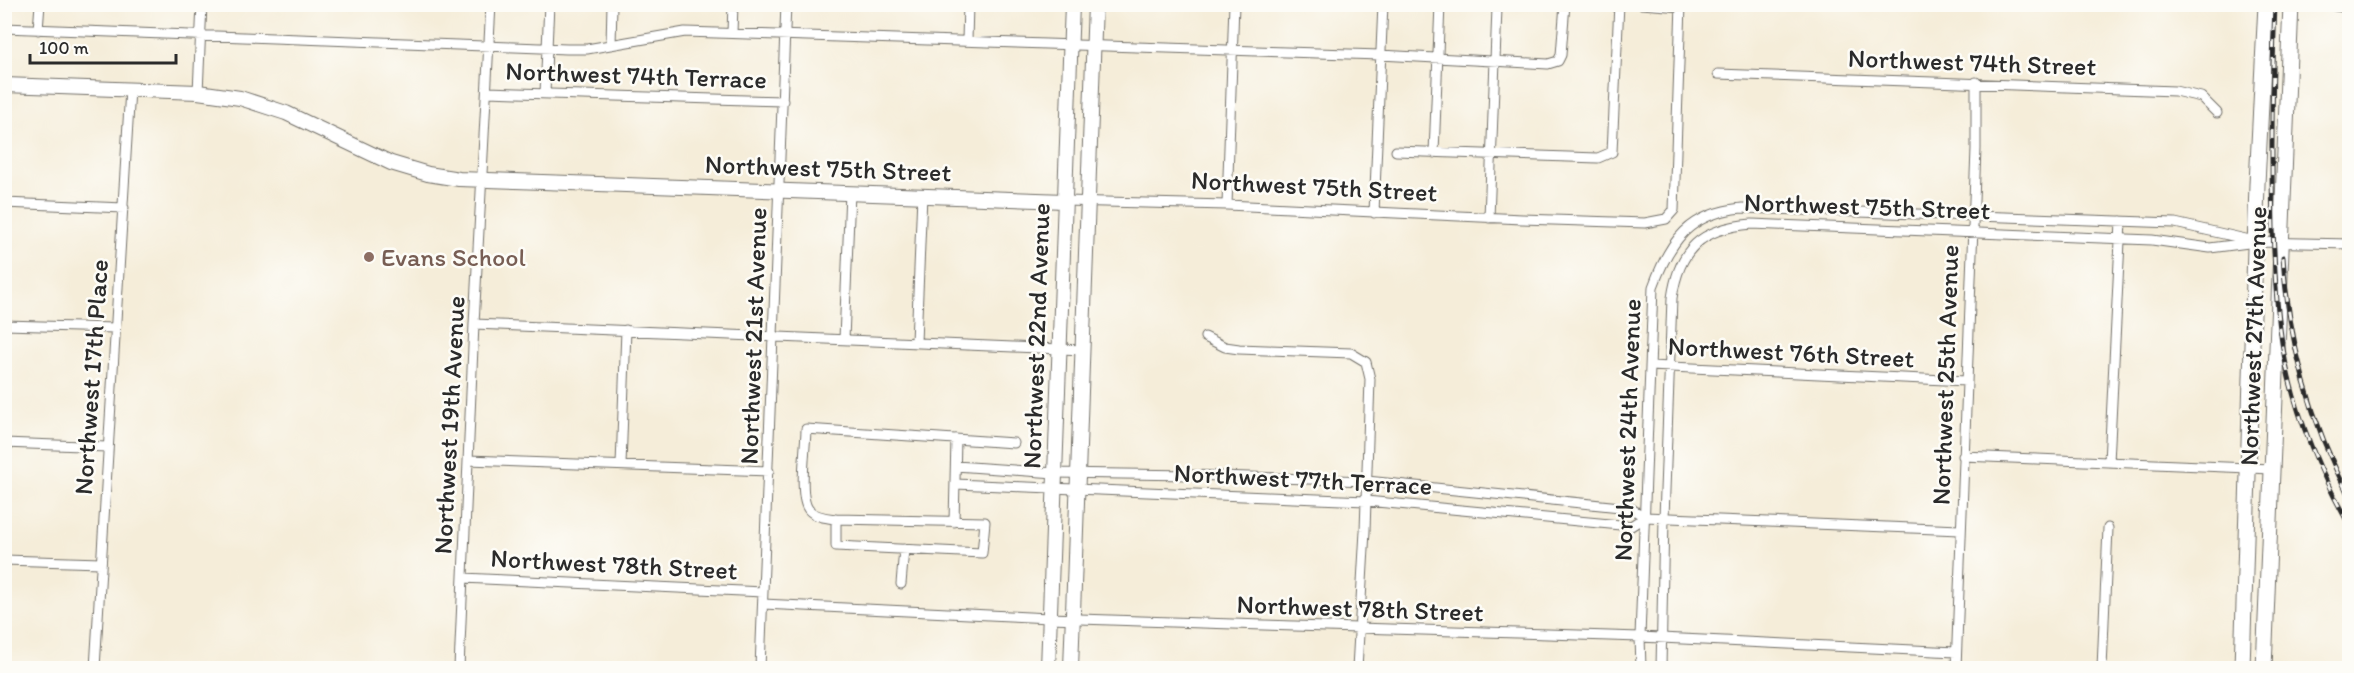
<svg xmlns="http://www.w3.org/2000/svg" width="2354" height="673" font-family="Itim,sans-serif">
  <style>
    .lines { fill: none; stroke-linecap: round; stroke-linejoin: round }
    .street-casing { stroke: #726f68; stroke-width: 11 }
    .secondary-casing { stroke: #726f68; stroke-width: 16 }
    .primary-casing { stroke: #726f68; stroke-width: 17 }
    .street { stroke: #fff; stroke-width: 9 }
    .secondary { stroke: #fff; stroke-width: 14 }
    .primary { stroke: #fff; stroke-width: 15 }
    .rail-casing { stroke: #2b2b2b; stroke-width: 5 }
    .rail { stroke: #fdfcf7; stroke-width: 3; stroke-dasharray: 9; stroke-linecap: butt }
    .education-dot { fill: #8d6e63; stroke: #fdfcf7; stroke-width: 2 }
    .labels { text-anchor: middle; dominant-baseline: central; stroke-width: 5; stroke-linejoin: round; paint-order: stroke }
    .street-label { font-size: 26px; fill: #2b2b2b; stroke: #fdfcf7 }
    .education-label { font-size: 26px; fill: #785e54; stroke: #fdfcf7; text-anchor: start }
  </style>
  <rect width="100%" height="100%" fill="#fdfcf7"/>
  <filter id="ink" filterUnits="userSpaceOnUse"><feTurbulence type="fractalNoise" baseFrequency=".0167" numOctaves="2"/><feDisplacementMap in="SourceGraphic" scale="12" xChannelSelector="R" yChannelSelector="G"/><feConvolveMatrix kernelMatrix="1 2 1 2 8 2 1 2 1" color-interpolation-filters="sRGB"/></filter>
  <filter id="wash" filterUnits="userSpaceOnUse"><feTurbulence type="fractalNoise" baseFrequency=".008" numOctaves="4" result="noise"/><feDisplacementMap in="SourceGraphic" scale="24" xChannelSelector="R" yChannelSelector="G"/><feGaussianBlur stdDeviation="1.35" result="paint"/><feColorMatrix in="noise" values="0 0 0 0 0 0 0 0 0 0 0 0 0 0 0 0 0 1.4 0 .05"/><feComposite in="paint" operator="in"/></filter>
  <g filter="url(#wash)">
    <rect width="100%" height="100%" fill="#f5edd9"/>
  </g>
  <g filter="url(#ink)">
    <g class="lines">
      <defs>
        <path id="street" d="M1641,4L1681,7
          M4,28L567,49H587L685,32L1380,55L1548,64L1558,61L1561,55L1565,4
          M38,30L40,4
          M732,33L733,4
          M967,41L968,4
          M611,45L612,4
          M1718,74L2175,91L2201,97L2217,113
          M198,92L202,4
          M488,92L783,101
          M545,93L549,4
          M1396,151L1598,158L1612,152L1619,4
          M1434,153L1440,4
          M1065,201L1227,205L1522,219L1645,223L1666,219L1674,210L1681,4
          M4,203L124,208
          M1227,205L1234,4
          M1374,213L1383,4
          M1489,218L1497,8L1500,4
          M474,324L1083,350
          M4,325L115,328
          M1205,337L1225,347L1239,349L1351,353L1366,362L1370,379L1365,531L1357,668
          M844,339L850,192
          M916,342L922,195
          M1650,366L1966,381
          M4,443L107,447
          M1963,456L2272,469
          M468,460L769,471
          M2109,462L2121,221
          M621,465L626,330
          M956,466L1055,473L1191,475L1367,481L1630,508L1645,517L1960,530
          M955,484L1366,501L1631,526L1645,517
          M836,519V546L982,553L985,522L836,519C828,518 815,517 809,510C798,498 806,446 806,429L1014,443
          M954,522L956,439
          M4,560L101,563
          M463,578L763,592
          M901,584L904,549
          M763,604L1049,618L1640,637L1956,652
          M95,668L130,89
          M459,668L474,324L491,4
          M760,668L786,4
          M1641,668L1640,637L1653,287C1670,240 1690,213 1742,208L2175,223L2250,240
          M1661,668L1664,518L1672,298C1679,249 1701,228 1752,224L2152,240L2210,248L2256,242L2350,244
          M1956,668L1976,149V82
          M2102,668L2108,528"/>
        <path id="secondary" d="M4,85L198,92L240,98L286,113L391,163L428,174L459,179L1065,201
          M1048,668L1072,4
          M1071,668L1095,4"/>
        <path id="primary" d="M2242,668L2257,184L2266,4
          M2264,668L2291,4"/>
      </defs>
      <use href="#street" class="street-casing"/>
      <use href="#secondary" class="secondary-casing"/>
      <use href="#primary" class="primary-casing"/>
      <use href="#street" class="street"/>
      <use href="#secondary" class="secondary"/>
      <use href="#primary" class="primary"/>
      <defs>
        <path id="rail" d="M2275,4C2272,79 2271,154 2273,228C2275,279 2277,329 2289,378C2302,430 2323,479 2350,526
          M2301,4L2350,11
          M2283,257C2288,340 2311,424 2350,498"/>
      </defs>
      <use href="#rail" class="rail-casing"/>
      <use href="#rail" class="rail"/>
    </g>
  </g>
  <circle class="education-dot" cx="369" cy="257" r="6"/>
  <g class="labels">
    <g class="street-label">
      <text transform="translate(1972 62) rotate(2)">Northwest 74th Street</text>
      <text transform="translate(636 75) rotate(2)">Northwest 74th Terrace</text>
      <text transform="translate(828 168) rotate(2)">Northwest 75th Street</text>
      <text transform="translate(1314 186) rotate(3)">Northwest 75th Street</text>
      <text transform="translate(1867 206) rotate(2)">Northwest 75th Street</text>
      <text transform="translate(753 336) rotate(-88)">Northwest 21st Avenue</text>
      <text transform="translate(1036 336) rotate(-88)">Northwest 22nd Avenue</text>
      <text transform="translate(2253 336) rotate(-88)">Northwest 27th Avenue</text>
      <text transform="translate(1791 352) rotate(3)">Northwest 76th Street</text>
      <text transform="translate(1945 375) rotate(-88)">Northwest 25th Avenue</text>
      <text transform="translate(91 377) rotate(-86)">Northwest 17th Place</text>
      <text transform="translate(449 425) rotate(-87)">Northwest 19th Avenue</text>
      <text transform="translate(1627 430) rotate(-88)">Northwest 24th Avenue</text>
      <text transform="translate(1303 479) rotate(3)">Northwest 77th Terrace</text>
      <text transform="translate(614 564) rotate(3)">Northwest 78th Street</text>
      <text transform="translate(1360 608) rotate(2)">Northwest 78th Street</text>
    </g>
    <g class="education-label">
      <text x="381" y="257">Evans School</text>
    </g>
  </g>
  <rect width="2354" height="673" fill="none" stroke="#fdfcf7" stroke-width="24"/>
  <path d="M30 54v9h146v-9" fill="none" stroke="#2b2b2b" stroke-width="3"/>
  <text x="39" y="54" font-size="18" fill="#2b2b2b" stroke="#fdfcf7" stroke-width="4.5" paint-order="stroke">100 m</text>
</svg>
